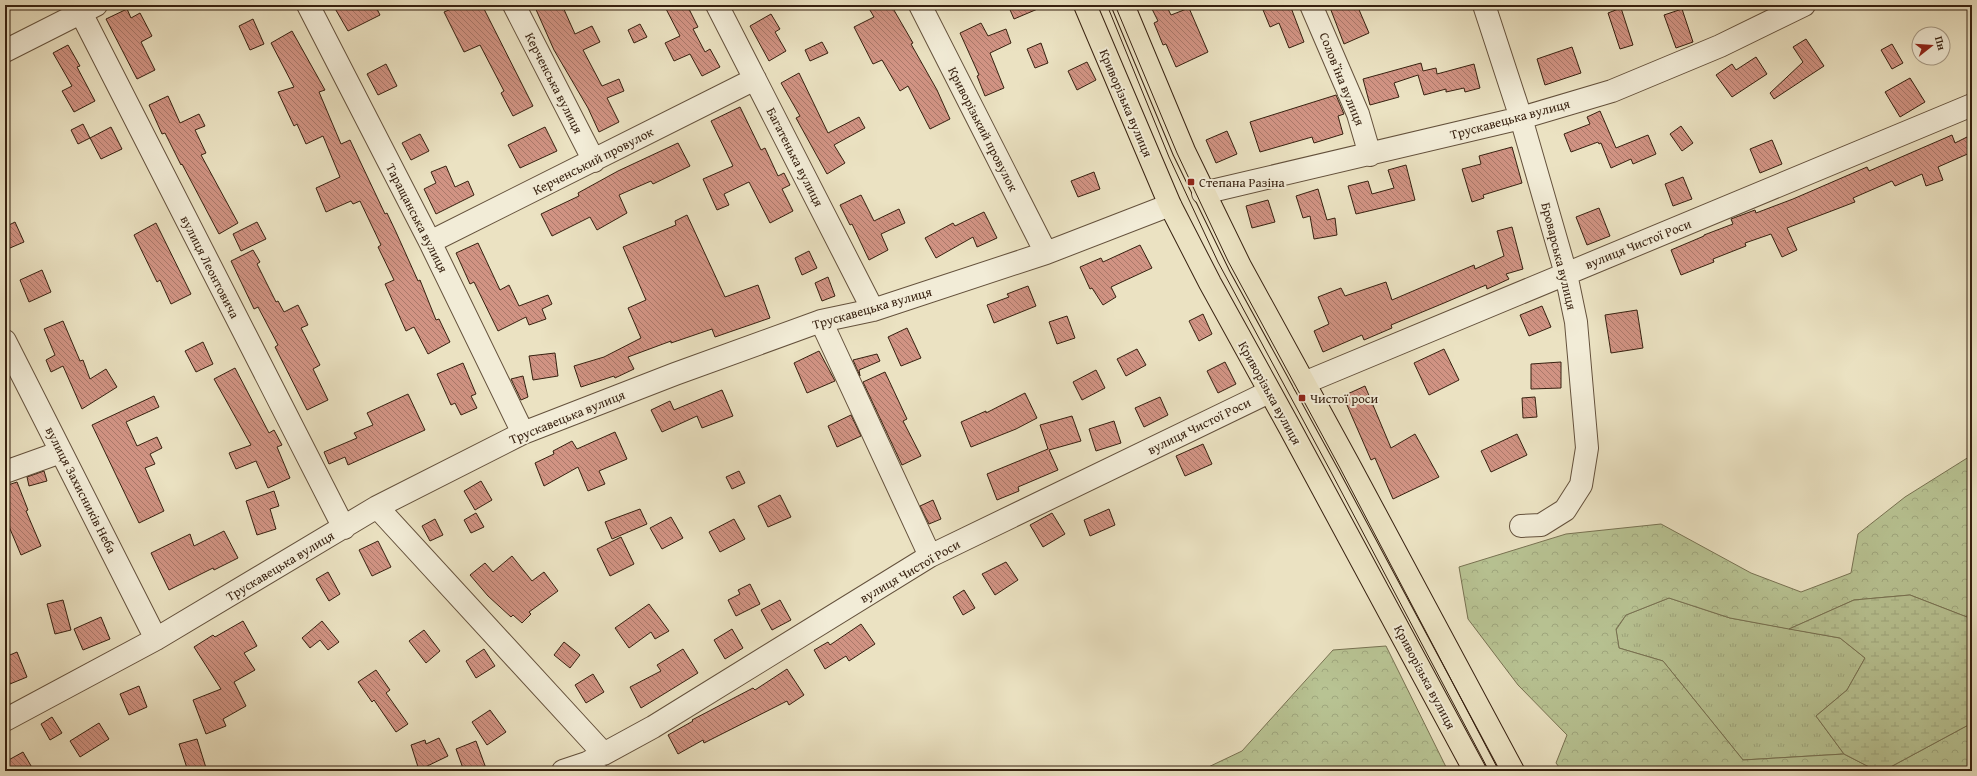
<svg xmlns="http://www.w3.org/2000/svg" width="1977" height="776" font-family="'Gentium Book Plus',serif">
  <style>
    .grass { fill: url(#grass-tufts); stroke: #787252 }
    .forest { fill: url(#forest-crowns); stroke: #787252 }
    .wetland { fill: url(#wetland-marsh); stroke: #787252 }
    .building { fill: url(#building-back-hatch); stroke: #372110 }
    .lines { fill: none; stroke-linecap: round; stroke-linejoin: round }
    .minor-casing { stroke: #64513c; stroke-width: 24 }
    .major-casing { stroke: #372110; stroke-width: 24 }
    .minor { stroke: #f2ecd7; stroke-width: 22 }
    .major { stroke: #ebe2c2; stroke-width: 22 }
    .tram { stroke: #372110; stroke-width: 1 }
    .poi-dot { fill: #8f2418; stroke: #f2ecd7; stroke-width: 1.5 }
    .labels { text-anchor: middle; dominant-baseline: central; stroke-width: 4; stroke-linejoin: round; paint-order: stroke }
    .street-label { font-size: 13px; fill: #372110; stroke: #f2ecd7 }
    .poi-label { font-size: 13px; fill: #372110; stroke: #f2ecd7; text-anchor: start }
  </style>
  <defs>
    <pattern id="grass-tufts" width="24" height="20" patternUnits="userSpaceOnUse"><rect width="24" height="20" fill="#b8c393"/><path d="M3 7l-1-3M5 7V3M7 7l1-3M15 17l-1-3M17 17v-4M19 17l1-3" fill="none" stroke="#9fa77e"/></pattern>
    <pattern id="forest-crowns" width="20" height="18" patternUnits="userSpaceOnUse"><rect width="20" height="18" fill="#b8c393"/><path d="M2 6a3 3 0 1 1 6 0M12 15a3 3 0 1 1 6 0" fill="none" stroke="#9fa77e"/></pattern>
    <pattern id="wetland-marsh" width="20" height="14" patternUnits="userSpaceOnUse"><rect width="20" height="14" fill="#b8c393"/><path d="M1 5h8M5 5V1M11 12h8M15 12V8" fill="none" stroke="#9fa77e"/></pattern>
    <pattern id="building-back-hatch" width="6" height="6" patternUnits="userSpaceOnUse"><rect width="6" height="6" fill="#d19383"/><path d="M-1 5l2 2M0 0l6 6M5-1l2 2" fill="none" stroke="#aa786a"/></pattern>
  </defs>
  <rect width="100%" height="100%" fill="#ebe2c2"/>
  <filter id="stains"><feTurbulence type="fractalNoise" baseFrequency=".005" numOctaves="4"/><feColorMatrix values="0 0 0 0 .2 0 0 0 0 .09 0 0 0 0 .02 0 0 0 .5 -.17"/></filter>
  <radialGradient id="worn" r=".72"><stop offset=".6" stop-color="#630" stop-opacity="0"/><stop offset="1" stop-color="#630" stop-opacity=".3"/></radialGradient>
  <path class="grass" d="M1669,598L1730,618L1840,638L1865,658L1847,690L1816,716L1844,754L1743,760L1663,661L1619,648L1616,630L1626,615Z"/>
  <path class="forest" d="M1972,455V619L1910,595L1854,600L1789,629L1730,618L1669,598L1626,615L1616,629L1619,648L1663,661L1743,760L1844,754L1877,771H1562L1556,763L1567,735L1518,685L1468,619L1459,567L1566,534L1661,524L1751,573L1801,592L1851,573L1858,534L1905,497Z
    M1386,646L1448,771H1200L1242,751L1333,650Z
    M1972,723V771H1883Z"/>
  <path class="wetland" d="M1910,595L1972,619V723L1883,771H1877L1844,754L1816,716L1847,690L1865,658L1840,638L1789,629L1854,600Z"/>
  <path class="building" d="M333,5H375L380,15L348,31Z
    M461,5H482L533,106L513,116L501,93L504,91L480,45L464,52L444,12Z
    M534,5H562L575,34L592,26L600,42L583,50L602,86L619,79L624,91L607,98L619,122L599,132L588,108L554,50Z
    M664,5H687L698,27L693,29L705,52L710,49L720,67L702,76L690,54L674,61L665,43L680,36Z
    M867,5H891L913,43L911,44L937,90L950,119L930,129L908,86L900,91L882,60L873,64L854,27L874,17Z
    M1008,5H1047L1014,19Z
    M1150,5H1166L1171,15L1189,8L1208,52L1176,67L1166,44L1163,45L1154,23L1158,21Z
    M1261,5H1290L1304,42L1289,48L1279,23L1270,27Z
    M1329,5H1357L1369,33L1344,44Z
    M1621,8L1633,45L1620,49L1608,13Z
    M127,9L131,18L140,13L152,36L141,42L155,70L137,79L106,19Z
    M1682,9L1693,42L1676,48L1664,15Z
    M771,14L780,29L775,32L786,51L769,61L750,26Z
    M253,19L264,44L250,50L239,26Z
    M981,23L988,36L1006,29L1011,43L990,53L1004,88L985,96L977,76L979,75L960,33Z
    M640,24L647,37L634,43L628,30Z
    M292,31L325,90L319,92L341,144L350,140L385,214L387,213L396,232L418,281L420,280L436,320L439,319L450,342L428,354L414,327L406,331L385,284L394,280L378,247L381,245L360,201L353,204L351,201L326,212L316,188L340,177L323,136L306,144L297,124L294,126L278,92L294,87L271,43Z
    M1806,39L1824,66L1774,99L1770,93L1803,62L1793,47Z
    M822,42L828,53L810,61L805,50Z
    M1041,43L1048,63L1035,68L1027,49Z
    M1892,44L1903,63L1892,69L1881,50Z
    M68,45L80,66L77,67L95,101L74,112L62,91L72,86L53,53Z
    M1572,47L1581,73L1545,85L1537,59Z
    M1756,57L1767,74L1732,97L1716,75L1732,64L1736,70Z
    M1087,62L1096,80L1077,90L1068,71Z
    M1421,63L1423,71L1436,68L1437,74L1474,64L1480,88L1465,92L1464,88L1446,92V89L1424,95L1418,75L1394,83L1399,97L1370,105L1363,79Z
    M386,64L397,86L378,95L367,74Z
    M799,73L828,133L859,117L865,128L834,145L845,163L827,174L796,118L800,116L781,83Z
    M1910,78L1925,102L1900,117L1885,92Z
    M1336,95L1344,114L1338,116L1343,134L1314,143L1312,137L1260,152L1250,122Z
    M168,96L180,123L199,114L205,126L195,130L206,153L201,155L238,223L219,234L182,164L181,165L165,133L162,134L149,105Z
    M740,107L761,150L765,148L778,176L784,173L790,185L782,189L793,211L770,223L749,182L724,194L729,205L717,210L703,179L733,166L711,121Z
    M1600,111L1616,148L1648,135L1656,154L1633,164L1631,159L1611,168L1601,143L1599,144L1598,142L1571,152L1564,134L1590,124L1587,117Z
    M83,124L90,138L78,144L71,130Z
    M1681,126L1693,143L1682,151L1670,134Z
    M111,127L122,149L101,159L90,138Z
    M545,127L557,151L520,168L508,145Z
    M1227,131L1237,154L1216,163L1206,140Z
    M420,134L429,151L411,160L402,143Z
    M1952,135L1955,143L1967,137L1972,147V152L1938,167L1943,180L1926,186L1922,174L1895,186L1892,181L1853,198L1855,202L1787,228L1797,250L1782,257L1771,234L1745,243L1746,246L1713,259L1714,262L1681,275L1671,250L1704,236V235L1733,224L1731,219L1755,210L1756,213L1793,199L1867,167L1869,171Z
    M1772,140L1782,164L1760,173L1750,149Z
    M678,143L690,166L653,184L651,181L619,195L627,213L597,230L590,217L552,236L541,214L579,196L578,193L618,171Z
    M1512,147L1522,183L1483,195L1484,198L1472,202L1462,169L1481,164L1479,156Z
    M1406,165L1415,200L1356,214L1348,186L1368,181L1372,194L1394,188L1388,170Z
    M446,166L455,187L468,181L474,195L436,214L424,189L436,183L431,172Z
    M1094,172L1100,189L1078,197L1071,181Z
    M1683,177L1692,199L1673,206L1665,184Z
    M1318,189L1327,220L1335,218L1337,235L1314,239L1310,216L1303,218L1296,196Z
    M861,195L874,221L899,209L905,223L881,234L888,250L869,260L852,224L850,225L840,205Z
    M1268,200L1275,222L1252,228L1246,206Z
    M1599,208L1610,236L1587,245L1576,217Z
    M984,212L997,238L977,247L973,237L936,258L925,238L953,223L955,226Z
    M687,215L725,297L758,285L770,318L715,337L712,329L671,343V341L628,357L634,369L615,378L614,376L581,387L574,366L604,357L641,338L628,308L646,300L623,247L676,225L675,221Z
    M15,222L24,242L10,248L5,237V227Z
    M257,222L266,239L241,251L233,234Z
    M156,223L191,294L171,304L160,280L157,282L134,235Z
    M1512,227L1523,269L1506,274L1509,279L1487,289L1486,285L1444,303L1391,325L1392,328L1364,340L1362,335L1323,352L1314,331L1329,324L1318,297L1341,288L1345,296L1386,282L1392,300L1474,265L1475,269L1504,256L1497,231Z
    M478,243L500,290L509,285L519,306L548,295L552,304L542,309L546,319L529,325L526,317L498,331L474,282L470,284L456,253Z
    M1140,245L1152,268L1111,287L1116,297L1103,305L1092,288L1090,289L1080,267L1101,258L1103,262Z
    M253,250L260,262L257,264L276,302L278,301L284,312L298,305L308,325L301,328L320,365L313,369L328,400L307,410L275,347L278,345L258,307L254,309L231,261Z
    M809,251L817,268L802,275L795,258Z
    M42,270L51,292L29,302L20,280Z
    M828,277L835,296L822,301L815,283Z
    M1028,286L1036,306L994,323L987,305L1009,297L1007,294Z
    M1542,306L1551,327L1529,336L1520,315Z
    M1637,310L1643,348L1611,353L1605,315Z
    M1203,314L1212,334L1199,341L1189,321Z
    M1067,316L1075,338L1057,344L1049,322Z
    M63,321L80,361L83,360L90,379L106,369L117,387L82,409L63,366L51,372L46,360L55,355L44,329Z
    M907,328L921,358L901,366L888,337Z
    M203,342L213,364L196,372L185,351Z
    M1137,349L1146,365L1126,376L1117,359Z
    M1444,349L1459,380L1429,395L1414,363Z
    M819,351L835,381L807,393L794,363Z
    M555,353L558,376L533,380L529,356Z
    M877,354L880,361L859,370L860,376L853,360Z
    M1225,362L1236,384L1218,393L1207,371Z
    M1561,362V388L1531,389V364Z
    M463,363L476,394L471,396L477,408L461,415L455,403L451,405L437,374Z
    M235,368L269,433L274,430L282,445L277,447L290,478L268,488L256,461L236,469L229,453L251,445L214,379Z
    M1096,370L1105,388L1082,400L1073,382Z
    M885,372L907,419L903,421L921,456L902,465L863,382Z
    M523,376L528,397L521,400L511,379Z
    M1365,386L1391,448L1415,434L1439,477L1393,499L1375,458L1371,460L1343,396Z
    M722,390L733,416L702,428L697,416L662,432L651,410L670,401L674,410Z
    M1025,393L1037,418L1016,429L971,447L961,422L986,411V413Z
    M408,394L425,430L348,465L345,457L329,464L324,452L357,438L354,433L373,425L367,413Z
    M154,396L159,407L126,422L137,446L157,437L162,448L150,454L155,464L145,468L164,511L139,523L92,425Z
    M1160,397L1168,415L1144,427L1135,408Z
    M1535,397L1537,417L1523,418L1522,398Z
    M851,415L861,436L837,447L828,426Z
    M1072,416L1081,441L1049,450L1058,470L1018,487L1019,491L997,500L987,474L1048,449L1040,425Z
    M1114,421L1121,443L1096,451L1089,429Z
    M615,432L627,459L599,471L605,484L588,491L578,467L544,486L535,463L554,454L553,451L572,441L577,449Z
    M1517,434L1527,455L1491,472L1481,451Z
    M1203,444L1212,464L1185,476L1176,456Z
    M44,471L47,481L29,486L27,477Z
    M739,471L745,483L732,489L726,477Z
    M481,481L492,500L475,510L464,491Z
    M17,482L28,510L26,511L41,546L21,555L5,517V486Z
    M274,491L279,506L270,509L276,529L257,535L246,501Z
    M780,495L791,517L768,527L758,506Z
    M933,500L941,519L929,524L920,506Z
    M640,509L647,524L612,539L605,522Z
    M1109,509L1115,525L1090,536L1084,520Z
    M476,513L484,527L471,533L464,520Z
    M1052,513L1065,534L1043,547L1030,525Z
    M671,517L683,538L662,549L650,528Z
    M435,519L443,535L430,541L422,526Z
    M734,519L745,539L720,552L709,532Z
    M224,531L238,558L214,570L213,568L169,590L151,553L190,534L194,546Z
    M621,537L634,564L610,576L597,549Z
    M378,541L391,567L372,576L359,550Z
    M512,556L532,581L544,572L558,591L529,612L531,614L522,623L513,615L511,617L488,596L470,575L485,563L493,572Z
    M1006,562L1018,580L995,595L982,574Z
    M328,572L340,594L329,601L316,579Z
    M750,584L760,604L736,616L728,600L740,594L738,590Z
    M964,590L975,608L963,615L953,597Z
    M63,600L71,630L55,634L47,604Z
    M780,600L791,620L772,630L761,610Z
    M649,604L669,631L655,639L651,632L629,648L615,628Z
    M101,617L110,639L83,650L74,629Z
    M243,621L257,646L244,653L255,670L234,682L246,706L223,719L226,726L206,734L193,700L221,689L194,647L213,635L215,637Z
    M322,621L339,642L328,650L320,640L310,648L302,638Z
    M861,624L875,644L849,661L846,656L825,669L814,650L828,642L830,645Z
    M732,629L743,648L725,659L714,640Z
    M424,630L440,651L426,663L409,641Z
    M564,642L580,655L570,668L554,655Z
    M484,649L495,666L476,678L466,661Z
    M683,649L698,673L641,708L630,687L661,671L657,665Z
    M17,652L27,677L5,686V657Z
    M787,669L804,695L789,705L787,701L704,743L703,740L678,754L668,735L693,721L692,720L753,688L755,690Z
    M376,670L390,690L386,693L408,724L396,732L374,700L372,702L358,682Z
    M593,674L604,692L586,703L575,685Z
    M139,686L147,707L129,715L120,694Z
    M490,710L506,732L487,745L472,722Z
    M52,717L62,733L50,740L41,724Z
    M99,723L109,739L80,757L70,741Z
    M439,738L448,756L419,770L411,745L425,740L426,744Z
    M197,739L207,771H188L179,744Z
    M476,741L487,771H464L456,749Z
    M23,752L34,771H5V762Z"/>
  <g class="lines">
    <defs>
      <path id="minor" d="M77,5L344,528
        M308,5L430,242L523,433
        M514,5L594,161
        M717,5L873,310
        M920,5L1046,253
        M1311,5L1358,114L1370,155
        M1484,5L1521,118L1566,274L1576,322L1587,448L1581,485L1565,510L1541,525L1521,526
        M5,51L96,5
        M1203,193L1521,118L1612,91L1720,46L1804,5
        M430,242L755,79
        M821,321L930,556
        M5,341L156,639
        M1304,383L1972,105
        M5,472L61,452
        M377,507L604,754
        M5,720L156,639L377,507L523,433L675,374L821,321L873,310L1046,253L1170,205
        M563,771L587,763L653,727L930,556L1269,392"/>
      <path id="major" d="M1085,5L1170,205L1210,283L1290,428L1475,771
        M1123,5L1184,151L1240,266L1349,465L1513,771"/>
    </defs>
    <use href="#minor" class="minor-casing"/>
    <use href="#major" class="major-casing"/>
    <use href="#minor" class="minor"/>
    <use href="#major" class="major"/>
    <path class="tram" d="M1107,5L1169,157L1218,262L1331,472L1489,771
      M1115,5L1177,153L1228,261L1340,468L1499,771"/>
  </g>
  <g class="poi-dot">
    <rect x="1187" y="178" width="8" height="8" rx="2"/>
    <rect x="1298" y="394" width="8" height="8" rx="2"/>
  </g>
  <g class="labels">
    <g class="street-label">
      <text transform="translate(1342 79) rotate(68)">Соловʼїна вулиця</text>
      <text transform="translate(554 83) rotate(63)">Керченська вулиця</text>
      <text transform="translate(1126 103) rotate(67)">Криворізька вулиця</text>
      <text transform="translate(1510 119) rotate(-15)">Трускавецька вулиця</text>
      <text transform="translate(983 129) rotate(63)">Криворізький провулок</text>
      <text transform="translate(795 157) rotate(63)">Багатенька вулиця</text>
      <text transform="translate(593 161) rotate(-27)">Керченський провулок</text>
      <text transform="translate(417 218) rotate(63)">Таращанська вулиця</text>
      <text transform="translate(1638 244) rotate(-22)">вулиця Чистої Роси</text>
      <text transform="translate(1559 256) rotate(76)">Броварська вулиця</text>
      <text transform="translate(210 267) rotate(63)">вулиця Леонтовича</text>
      <text transform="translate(872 308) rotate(-16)">Трускавецька вулиця</text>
      <text transform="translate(1270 393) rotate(61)">Криворізька вулиця</text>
      <text transform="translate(567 417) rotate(-22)">Трускавецька вулиця</text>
      <text transform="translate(1199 426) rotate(-26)">вулиця Чистої Роси</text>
      <text transform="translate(81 490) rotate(63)">вулиця Захисників Неба</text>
      <text transform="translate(280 566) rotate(-31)">Трускавецька вулиця</text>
      <text transform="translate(910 571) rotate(-30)">вулиця Чистої Роси</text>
      <text transform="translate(1425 677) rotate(62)">Криворізька вулиця</text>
    </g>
    <g class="poi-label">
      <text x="1199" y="182">Степана Разіна</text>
      <text x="1310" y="398">Чистої роси</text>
    </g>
  </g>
  <rect width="1977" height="776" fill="none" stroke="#ebe2c2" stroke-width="20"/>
  <rect x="6" y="6" width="1965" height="764" fill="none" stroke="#372110" stroke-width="2"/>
  <rect x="10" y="10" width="1957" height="756" fill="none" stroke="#372110"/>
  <g transform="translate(1931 46) rotate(73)"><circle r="19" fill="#f2ecd7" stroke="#a79b87"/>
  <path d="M0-3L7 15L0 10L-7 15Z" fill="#8f2418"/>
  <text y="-6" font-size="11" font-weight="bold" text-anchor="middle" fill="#372110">Пн</text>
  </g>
  <rect width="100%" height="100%" filter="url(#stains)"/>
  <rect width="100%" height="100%" fill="url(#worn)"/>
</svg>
